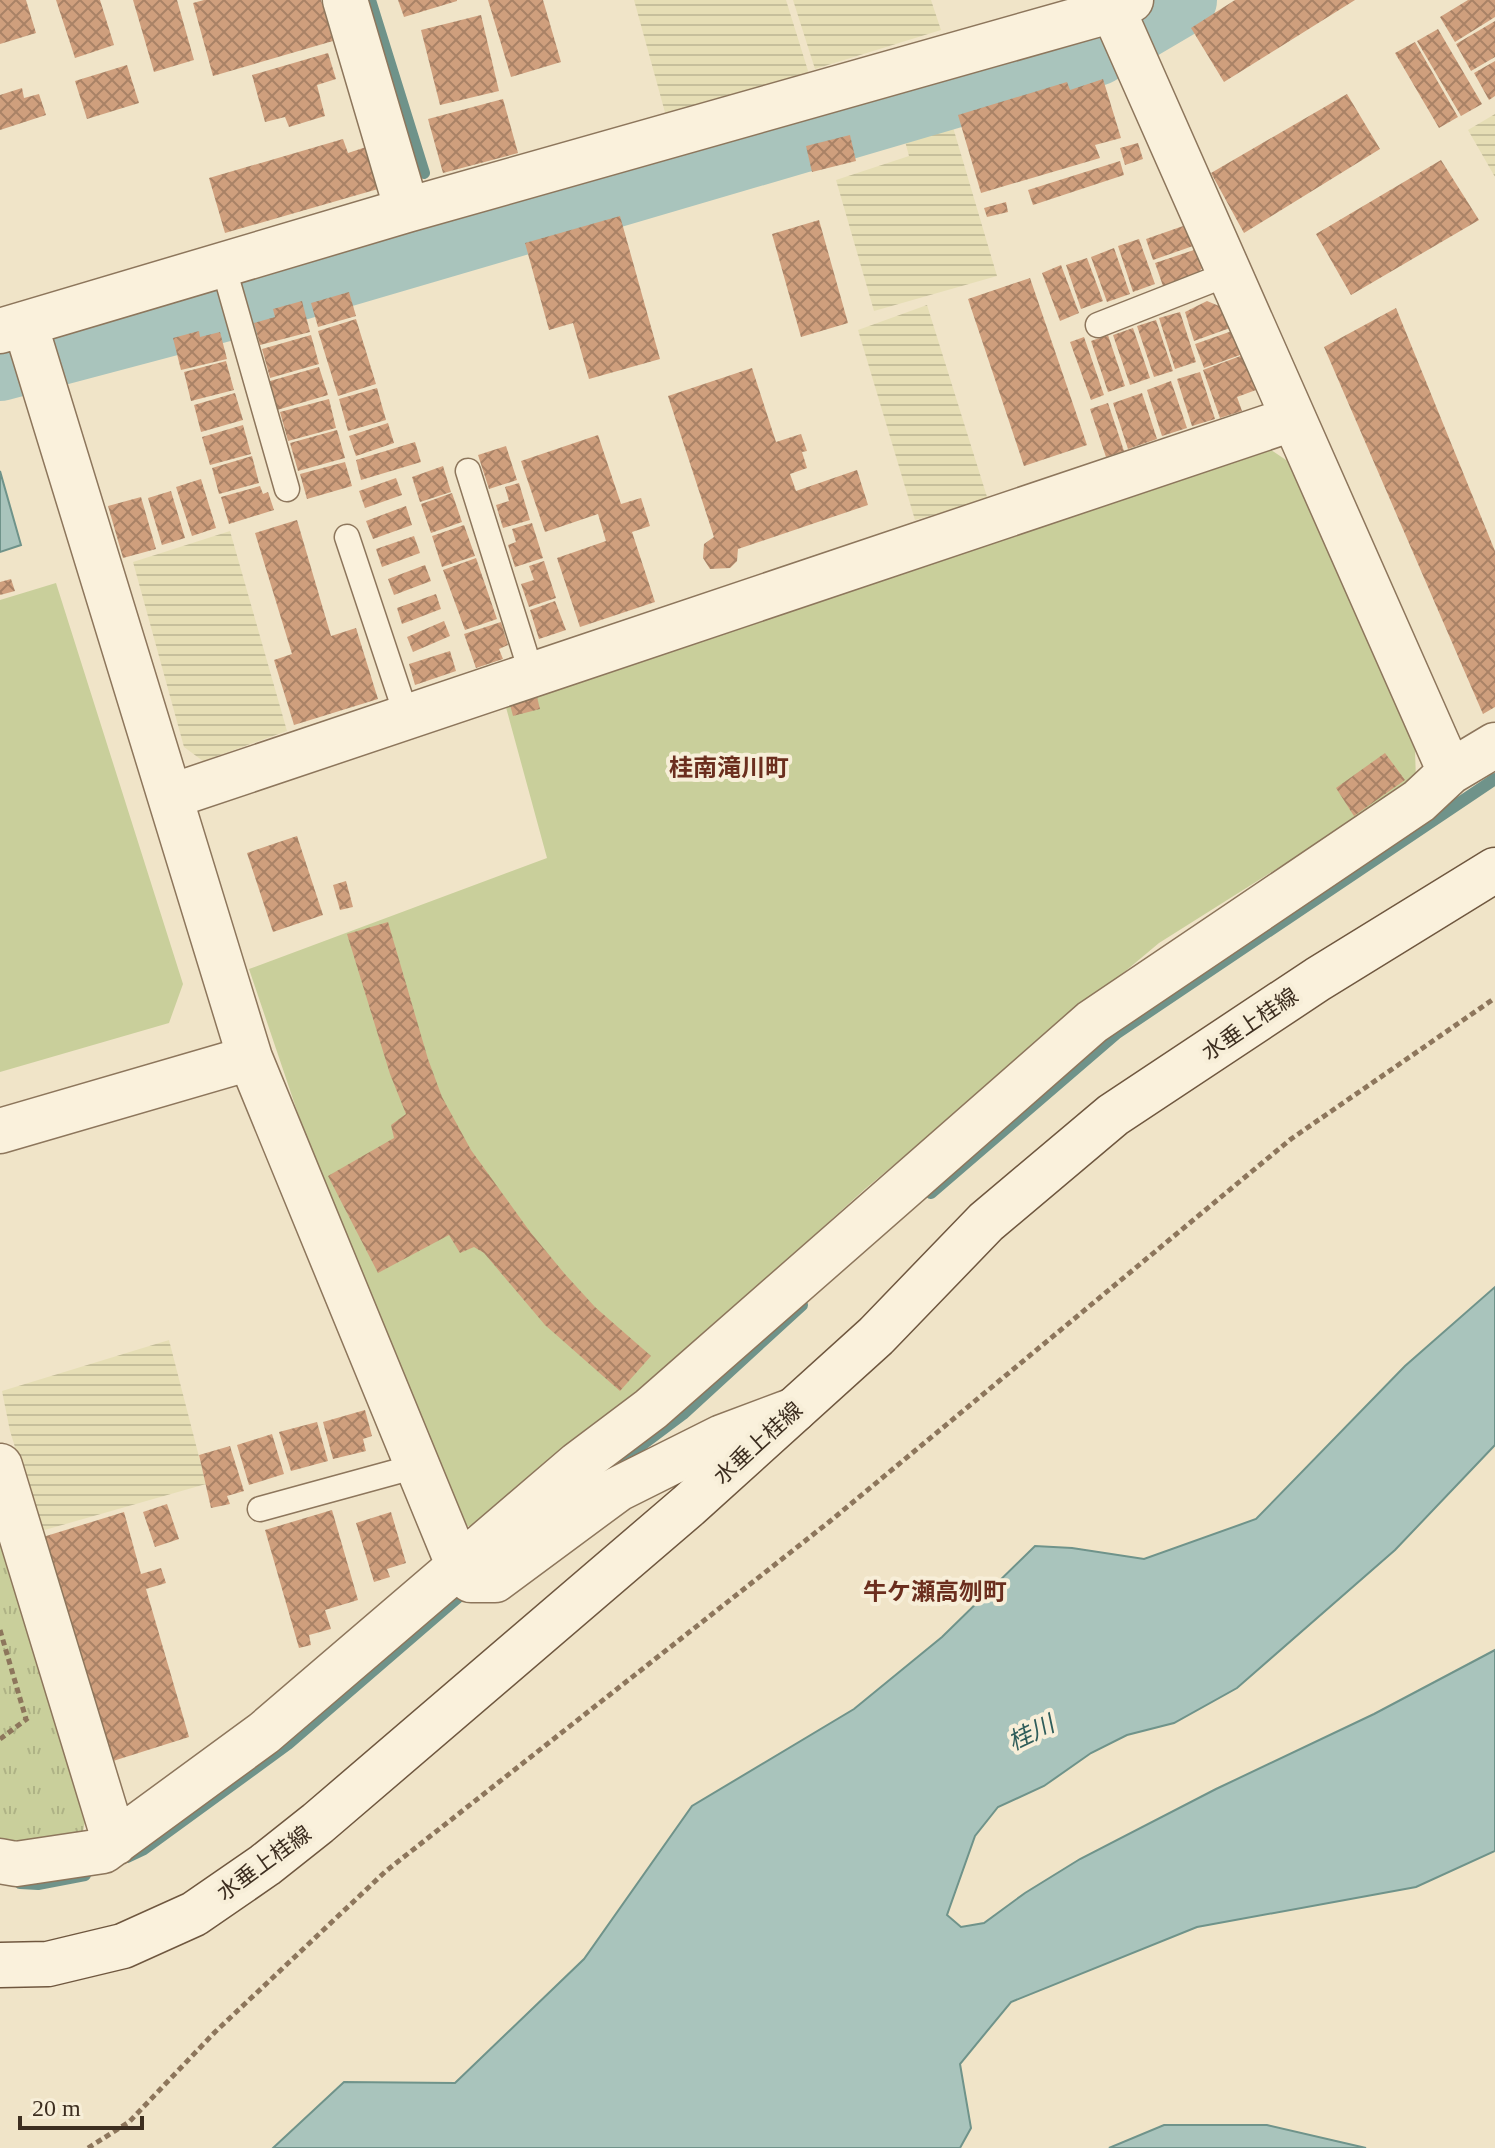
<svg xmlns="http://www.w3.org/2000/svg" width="1495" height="2148" font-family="'Times New Roman','Noto Sans JP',serif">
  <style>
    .farmland { fill: url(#farmland-rules) }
    .green { fill: #c9cf9b }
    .park { fill: url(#park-tufts) }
    .water { fill: #a9c4bc; stroke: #6f938a; stroke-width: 2 }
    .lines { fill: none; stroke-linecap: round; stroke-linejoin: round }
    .stream { stroke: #6f938a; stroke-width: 12 }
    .river { stroke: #a9c4bc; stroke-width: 72 }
    .building { fill: url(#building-cross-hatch) }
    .lane-casing { stroke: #8d765c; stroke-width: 27 }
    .street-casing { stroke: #8d765c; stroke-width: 47 }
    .secondary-casing { stroke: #6f573f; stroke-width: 47 }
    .path { stroke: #8d765c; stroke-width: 5; stroke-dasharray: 6 4; stroke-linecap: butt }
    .lane { stroke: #faf1dc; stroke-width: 24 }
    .street { stroke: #faf1dc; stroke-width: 44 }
    .secondary { stroke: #faf1dc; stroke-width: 44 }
    .labels { text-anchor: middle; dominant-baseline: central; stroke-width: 8; stroke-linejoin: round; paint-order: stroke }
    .street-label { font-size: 22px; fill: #3d2e20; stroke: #f7eed8 }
    .neighbourhood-label { font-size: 24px; font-weight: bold; fill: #6b2e1e; stroke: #f7eed8 }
    .water-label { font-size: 24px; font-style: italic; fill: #2f5d5a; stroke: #f7eed8 }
  </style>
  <defs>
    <pattern id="farmland-rules" width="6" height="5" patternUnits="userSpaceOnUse" patternTransform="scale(2)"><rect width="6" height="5" fill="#e6deb5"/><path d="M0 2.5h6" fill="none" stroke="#c6bf9b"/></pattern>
    <pattern id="park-tufts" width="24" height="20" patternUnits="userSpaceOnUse" patternTransform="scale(2)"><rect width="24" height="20" fill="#c9cf9b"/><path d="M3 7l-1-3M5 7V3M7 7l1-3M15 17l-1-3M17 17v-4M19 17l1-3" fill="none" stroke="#aeb285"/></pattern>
    <pattern id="building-cross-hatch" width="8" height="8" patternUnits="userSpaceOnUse" patternTransform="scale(2)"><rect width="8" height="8" fill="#cf9f7d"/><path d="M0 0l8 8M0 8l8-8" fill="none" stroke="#a98266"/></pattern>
  </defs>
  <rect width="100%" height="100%" fill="#f0e4c8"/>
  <path class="farmland" d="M634,0H786L809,74L666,116Z
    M793,0H931L941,30L815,69Z
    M947,107L997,276L874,311L836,180L909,156L899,119Z
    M1495,114V177L1468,130Z
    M927,305L988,500L915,520L858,330Z
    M230,531L287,731L203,761L184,747L133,562Z
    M169,1340L206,1484L41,1531L10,1431L2,1391Z"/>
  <path class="green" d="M1268,448L1292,464L1415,750L1416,781L1159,943L865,1189L607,1423L479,1527L458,1525L314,1161L249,969L547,858L504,700Z
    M56,583L183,984L169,1023L0,1072V600Z"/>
  <path class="park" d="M0,1516L88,1803L83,1832L24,1842L0,1838Z"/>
  <path class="water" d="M0,471L21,545L0,552Z
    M1495,1287V1445L1395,1550L1237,1688L1174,1723L1127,1735L1091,1753L1044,1786L998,1807L975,1836L947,1915L961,1927L984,1923L1025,1893L1080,1859L1216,1789L1374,1714L1495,1650V1851L1416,1887L1197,1927L1011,2002L960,2064L971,2128L960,2148H273L344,2082L455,2083L584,1959L692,1806L854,1709L942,1637L1035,1546L1072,1548L1144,1559L1256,1519L1405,1366Z
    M1164,2125H1267L1366,2148H1109Z"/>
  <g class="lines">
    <path class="stream" d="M370,0L424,173
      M931,1193L1117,1033L1495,779
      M603,1474L683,1414L802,1305
      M127,1857L144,1849L288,1744L470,1587
      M20,1883L38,1884L85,1875"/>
    <path class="river" d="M0,365L252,298L1096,50L1181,0"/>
  </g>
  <path class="building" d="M0,0H26L36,33L0,44Z
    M56,0H100L114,45L75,58Z
    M133,0H177L194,60L154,72Z
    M204,0H321L333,41L213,76L193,3Z
    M398,0H457V1L404,17Z
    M488,0H543L561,62L511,77Z
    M1235,0H1355L1224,82L1191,28Z
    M1468,0H1495V17L1455,42L1440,17Z
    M481,15L499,91L440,105L421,30Z
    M1495,21V57L1471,71L1456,44Z
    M1438,29L1482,104L1461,116L1417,41Z
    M1415,42L1458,117L1439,128L1395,53Z
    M328,53L336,79L317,85L325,116L289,127L285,117L265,122L252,75Z
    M1495,61V96L1489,100L1474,73Z
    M127,65L139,103L87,119L75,81Z
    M1103,79L1121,138L1095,145L1100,158L981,193L958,115L1067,82L1070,90Z
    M22,88L24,98L39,94L46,115L0,130V95Z
    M1347,94L1380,149L1244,233L1211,173Z
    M503,99L518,153L443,173L428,119Z
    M850,135L856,161L812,172L806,146Z
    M343,139L348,153L366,147L378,189L225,233L209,178Z
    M1138,143L1143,159L1125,165L1120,148Z
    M1441,160L1479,220L1351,295L1316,234Z
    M1120,161L1124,175L1033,205L1028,190Z
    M1006,202L1008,212L987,217L984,208Z
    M620,216L660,359L589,379L573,323L549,330L525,243Z
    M819,220L848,323L801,337L772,234Z
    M1186,225L1193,246L1153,260L1146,239Z
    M1139,239L1155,284L1133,292L1118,246Z
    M1114,248L1130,294L1107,302L1091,257Z
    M1194,250L1203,267L1195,276L1163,286L1155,263Z
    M1087,258L1103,301L1081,309L1066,265Z
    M1061,265L1079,313L1060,321L1042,273Z
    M1030,278L1087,445L1024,466L968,299Z
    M349,292L356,316L318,327L311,303Z
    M302,301L310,332L260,345L254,323L275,317L273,309Z
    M1207,301L1224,308L1230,328L1194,341L1185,312Z
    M1396,308L1495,551V707L1483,714L1324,347Z
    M1180,312L1196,362L1175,369L1159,318Z
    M356,319L376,384L338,396L318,331Z
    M1156,320L1173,371L1154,377L1137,326Z
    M1133,328L1150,378L1130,385L1113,335Z
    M199,331L200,337L220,332L227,359L181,370L173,338Z
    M1232,331L1240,355L1204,368L1195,344Z
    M311,335L319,364L270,378L262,349Z
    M1108,335L1125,386L1108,392L1091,341Z
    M1084,337L1104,395L1091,400L1070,342Z
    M1243,355L1256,390L1237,397L1242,411L1220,418L1203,370Z
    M226,361L234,390L191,401L184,372Z
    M319,367L328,395L277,410L270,381Z
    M752,368L776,442L801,434L807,451L802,452L807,468L790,474L796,491L857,470L868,505L738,549L737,561L730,568L710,569L703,558L704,544L714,537L668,396Z
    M1200,372L1215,419L1192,426L1177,379Z
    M1171,381L1187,428L1162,436L1147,390Z
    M377,388L386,420L348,431L339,399Z
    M235,393L243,420L201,432L194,405Z
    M1142,393L1157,439L1128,449L1113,403Z
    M329,399L336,428L288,441L280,412Z
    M1108,403L1124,451L1106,457L1090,409Z
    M388,423L394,443L356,456L349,436Z
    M243,425L251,454L210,465L202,437Z
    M337,430L345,458L298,471L290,443Z
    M598,435L621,504L641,498L650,526L632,532L655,602L580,627L557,558L606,541L598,514L545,532L521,461Z
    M415,442L421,462L361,480L356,460Z
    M506,446L517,480L489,489L478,455Z
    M252,456L259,483L219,494L212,468Z
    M345,462L352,486L307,499L300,474Z
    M443,466L451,492L420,502L412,477Z
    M396,478L402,495L365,508L359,491Z
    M201,479L216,528L192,536L176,487Z
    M519,483L530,520L503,528L496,505L509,501L505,487Z
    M260,486L263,494L268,492L274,510L229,524L221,497Z
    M171,491L185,538L162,545L148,498Z
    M452,493L462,522L431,533L421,504Z
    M141,497L156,549L123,558L108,506Z
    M406,506L412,525L373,539L366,521Z
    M297,520L331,636L356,628L378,699L294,725L274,660L292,654L255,533Z
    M532,523L543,558L515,567L508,545L516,542L512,529Z
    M464,525L475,556L442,567L432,536Z
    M414,536L420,553L382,567L376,549Z
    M476,558L497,619L465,630L443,570Z
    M544,561L556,598L529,607L521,584L534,580L529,566Z
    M425,565L431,581L394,595L388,579Z
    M11,579L15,591L0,595V582Z
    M436,594L441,609L402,624L397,608Z
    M555,601L566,630L539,639L530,610Z
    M444,621L450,636L413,652L407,637Z
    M501,622L508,645L499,649L503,659L476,668L464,634Z
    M450,651L456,671L415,685L409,664Z
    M536,693L540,709L513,716L509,701Z
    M1385,753L1405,780L1354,816L1336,788Z
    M297,836L323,915L273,932L247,853Z
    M346,881L353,907L340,910L333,885Z
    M388,922L428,1059L442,1097L471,1150L531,1233L564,1273L595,1307L651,1356L620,1391L545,1325L484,1253L474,1247L460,1253L449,1235L378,1273L328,1176L394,1138L391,1125L406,1114L390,1074L347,934Z
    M365,1410L372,1436L363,1439L366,1451L333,1459L323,1422Z
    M317,1422L328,1461L291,1471L279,1432Z
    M272,1434L284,1474L249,1485L237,1445Z
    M230,1446L244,1491L227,1496L230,1504L211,1508L199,1455Z
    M167,1504L179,1539L155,1547L143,1512Z
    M332,1510L358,1600L325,1610L331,1629L309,1635L311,1645L299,1648L265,1530Z
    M124,1512L141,1574L161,1568L166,1583L146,1589L189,1737L110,1762L43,1537Z
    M391,1512L406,1563L387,1569L390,1577L374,1582L356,1523Z"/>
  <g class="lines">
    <defs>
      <path id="lane" d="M223,265L287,489
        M1098,325L1228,274
        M468,471L532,675
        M347,537L407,717
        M260,1509L417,1466"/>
      <path id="street" d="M345,0L407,210
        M1113,10L1450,772
        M25,324L250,1058L459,1567L471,1580H495L618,1489L722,1437L794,1410
        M0,331L407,210L1113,10L1131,0
        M172,796L1292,419
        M0,1131L250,1058
        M0,1466L115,1843
        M0,1861L16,1864L103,1851L264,1733L578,1464L651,1409L1092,1022L1419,801L1450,772L1495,745"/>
      <path id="secondary" d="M0,1965L48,1964L123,1946L194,1914L265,1865L318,1823L688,1506L876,1336L986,1222L1113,1115L1318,979L1495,870"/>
    </defs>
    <use href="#lane" class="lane-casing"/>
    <use href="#street" class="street-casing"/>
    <use href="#secondary" class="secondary-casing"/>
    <path class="path" d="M0,1630L26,1719
      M0,1739L28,1718
      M88,2148L129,2122L215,2032L386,1871L829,1522L1291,1139L1495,998"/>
    <use href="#lane" class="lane"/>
    <use href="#street" class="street"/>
    <use href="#secondary" class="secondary"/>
  </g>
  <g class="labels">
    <g class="street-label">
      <text transform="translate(1250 1024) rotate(-34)">水垂上桂線</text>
      <text transform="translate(758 1443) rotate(-42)">水垂上桂線</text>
      <text transform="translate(264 1863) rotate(-36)">水垂上桂線</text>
    </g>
    <g class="neighbourhood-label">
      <text x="729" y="768">桂南滝川町</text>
      <text x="935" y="1592">牛ケ瀬高刎町</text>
    </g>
    <g class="water-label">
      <text transform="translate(1031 1733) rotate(-26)">桂川</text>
    </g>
  </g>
  <path d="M20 2116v12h122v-12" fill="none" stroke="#3d2e20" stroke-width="4"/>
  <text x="32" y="2116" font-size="24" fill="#3d2e20" stroke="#f7eed8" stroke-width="6" paint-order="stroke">20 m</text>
</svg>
